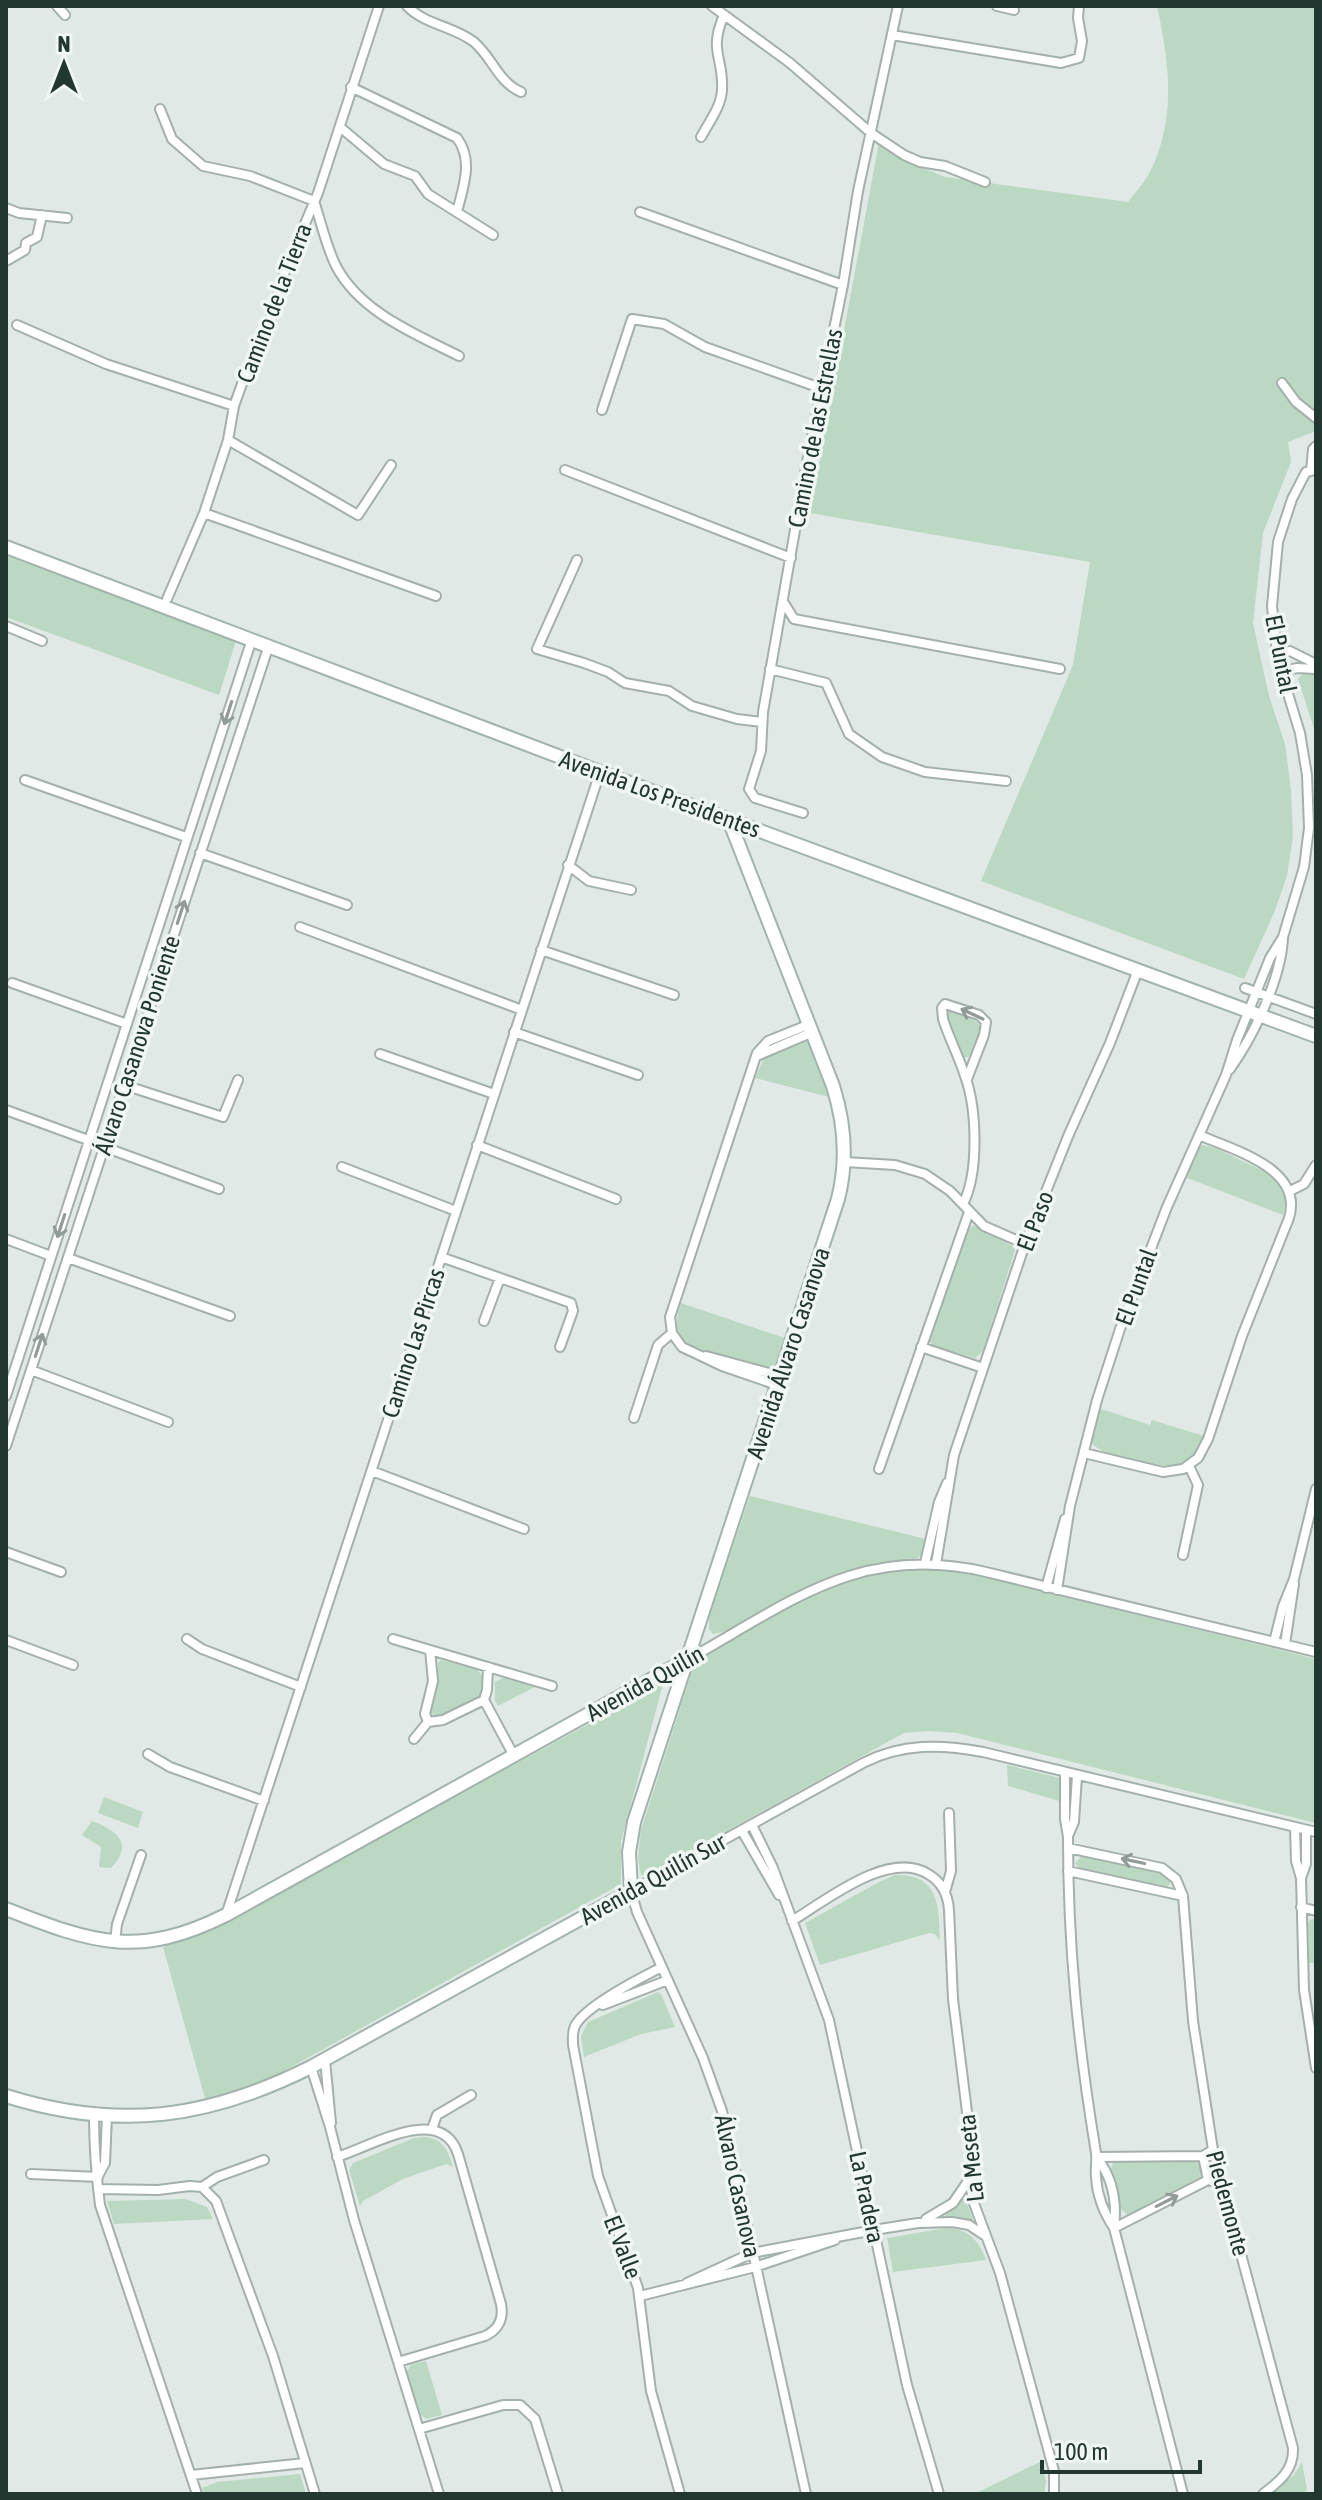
<svg xmlns="http://www.w3.org/2000/svg" width="1322" height="2500" font-family="'Asap Condensed',sans-serif">
  <style>
    .green { fill: #bbd8c2 }
    .lines { fill: none; stroke-linecap: round; stroke-linejoin: round }
    .street-casing { stroke: #a4b0ab; stroke-width: 12 }
    .secondary-casing { stroke: #a1b3ac; stroke-width: 16 }
    .street { stroke: #fff; stroke-width: 8 }
    .secondary { stroke: #fff; stroke-width: 12 }
    .oneway { stroke: #919b98 }
    .labels { text-anchor: middle; dominant-baseline: central; stroke-width: 7; stroke-linejoin: round; paint-order: stroke }
    .street-label { font-size: 24px; fill: #233731; stroke: #f0f6f3 }
  </style>
  <rect width="100%" height="100%" fill="#e0e9e5"/>
  <path class="green" d="M1157,6H1316V431L1288,442L1291,462L1263,533L1253,623L1269,696L1285,744L1291,790L1293,836L1287,876L1274,913L1244,979L981,881L1073,665L1090,562L810,513L880,137L915,165L945,177L1128,202C1135,193 1144,183 1150,172C1177,118 1169,62 1157,6Z
    M6,556L236,641L219,695L6,617Z
    M1305,671L1316,674V735L1298,679Z
    M952,1010C982,1022 993,1027 968,1057H963L946,1014Z
    M804,1039L809,1043L829,1097L755,1078L764,1058Z
    M1203,1145C1216,1147 1228,1154 1240,1160C1265,1171 1292,1182 1283,1215L1185,1177L1197,1149Z
    M974,1225L1012,1246L1015,1250L983,1351L975,1358L933,1346L930,1341L966,1231Z
    M681,1303L785,1338L774,1371L688,1346C673,1333 676,1320 681,1303Z
    M1101,1409L1150,1425L1152,1420L1204,1436C1199,1448 1194,1459 1181,1464C1166,1470 1099,1456 1092,1443Z
    M750,1496L926,1539L924,1551L918,1558C893,1563 868,1564 844,1571C802,1585 764,1610 726,1631L713,1634L709,1629V1617Z
    M903,1569H939L989,1578L1316,1659V1823L957,1733L928,1731L904,1733L650,1873L641,1875L638,1858L641,1830L694,1665L703,1655C767,1620 829,1577 903,1569Z
    M440,1660L477,1669L484,1679L481,1695L437,1717L430,1713L437,1686L438,1663Z
    M503,1678H505L535,1687L498,1706L495,1701V1682Z
    M663,1684L621,1841V1884L239,2096L208,2109L163,1947L221,1923Z
    M1007,1765L1064,1779L1063,1802L1008,1786Z
    M104,1797L143,1812L138,1828L98,1813Z
    M92,1821C116,1830 135,1843 111,1868L99,1867L101,1847L82,1835Z
    M1082,1855L1164,1872L1171,1881L1167,1888H1162L1084,1871L1075,1864Z
    M895,1875C940,1874 939,1907 940,1941L935,1934L929,1933L820,1965L805,1923L879,1882Z
    M1316,1918V1963H1309L1308,1924L1310,1920Z
    M658,1992L661,1994L675,2027L641,2034L584,2057L581,2036L588,2022Z
    M424,2137C443,2138 448,2150 453,2167L446,2164L403,2179L363,2201L360,2206L349,2170L353,2163L414,2138Z
    M1122,2160H1193L1200,2165L1202,2178L1129,2216L1121,2209L1110,2172L1113,2163Z
    M964,2196L973,2220L970,2222L947,2218L945,2215Z
    M186,2199L207,2207L213,2219L114,2224L107,2201Z
    M946,2228C967,2228 979,2240 986,2260L893,2272L887,2238Z
    M426,2361L442,2415L426,2419L420,2414L406,2372L411,2365Z
    M1042,2461L1046,2482L1044,2494H974Z
    M1302,2462L1307,2490L1301,2494H1269L1294,2475Z
    M300,2474L306,2494H205L202,2488L217,2482Z"/>
  <g class="lines">
    <defs>
      <path id="street" d="M57,6L65,15
        M407,6C425,25 454,26 474,42C492,57 498,82 521,92
        M712,6L790,63L871,133L904,155L920,162L945,166L985,182
        M997,6L1014,10
        M892,35L1061,63L1079,58L1082,41L1078,18L1079,6
        M351,87L457,138C474,161 463,187 457,212
        M160,109L172,139L203,166L250,176L314,201C321,222 326,246 336,266C360,312 415,334 459,356
        M340,127L384,164L415,176L428,194L493,235
        M701,137C709,122 721,107 722,90C724,57 708,52 724,15
        M6,208L19,213L67,218
        M640,212L843,285
        M6,261L25,250L26,243L37,237L42,215
        M17,325L106,364L234,406
        M1282,383L1296,402L1316,418
        M602,410L632,319L664,324L705,347L823,389
        M228,440L358,515L391,465
        M565,470L791,558
        M1311,471L1313,449L1316,446
        M204,513L436,596
        M577,560L537,649L584,663L608,672L625,683L669,691L692,706L737,719L762,722
        M167,599L204,513L228,440L234,406L243,381L265,338L285,271L318,193L379,6
        M784,603L794,619L1060,669
        M6,626L42,641
        M1276,652L1290,651L1316,664
        M770,669L826,683L849,734L882,757L925,772L1006,781
        M1280,672L1297,668L1316,669
        M25,780L186,837
        M803,813L755,798L749,789L761,751L763,712L807,462L843,285L858,191L898,6
        M200,853L347,905
        M568,865L589,881L631,890
        M300,927L522,1010
        M541,950L674,995
        M12,983L127,1024
        M1245,988L1316,1014
        M514,1032L638,1075
        M380,1054L494,1094
        M759,1055L813,1032
        M1230,1069C1254,1035 1281,979 1283,938
        M124,1085L223,1117L238,1080
        M6,1110L88,1140
        M477,1145L616,1199
        M104,1147L219,1189
        M845,1162L895,1165L925,1174L950,1191L984,1226L1025,1244
        M342,1167L456,1211
        M1290,1191L1304,1184L1316,1165
        M963,1204C979,1173 977,1109 965,1076C959,1057 949,1038 943,1019L942,1008L945,1004L979,1015L986,1022L984,1035L967,1079
        M6,1239L51,1256
        M441,1257L571,1303L573,1311L560,1347
        M68,1258L230,1316
        M484,1321L500,1278
        M921,1347L983,1368
        M706,1356L780,1376
        M31,1370L168,1422
        M777,1385L722,1366L682,1347L672,1333L670,1317L757,1053L768,1041L810,1024
        M6,1396L252,639
        M634,1418L658,1345L672,1333
        M6,1446L269,645
        M1084,1453L1163,1472L1183,1469L1198,1458L1208,1439L1242,1336L1289,1218C1304,1168 1233,1150 1199,1135
        M879,1469L969,1212
        M372,1471L524,1529
        M6,1552L61,1572
        M1183,1555L1198,1485L1189,1466
        M925,1563L939,1502L947,1483
        M936,1564L954,1455L1025,1244L1069,1134L1110,1043L1138,970
        M1046,1588L1065,1519
        M1057,1590L1070,1506L1097,1400L1121,1326L1167,1207L1226,1075L1237,1040L1270,958L1283,937L1304,867L1309,828L1307,775L1300,733L1278,661L1272,606L1278,542L1292,499L1306,472L1311,471
        M187,1639L202,1649L301,1687
        M393,1639L552,1686
        M6,1640L73,1665
        M1274,1642L1283,1606L1294,1579L1316,1489
        M1285,1644L1294,1584
        M430,1650L433,1681L425,1714L428,1722L443,1720L484,1700L487,1690L488,1667
        M687,1660C791,1602 860,1543 986,1572L1316,1652
        M484,1700L514,1756
        M414,1739L428,1722
        M148,1754L170,1767L264,1801
        M1065,1773V1819L1068,1837C1068,1947 1078,2044 1096,2153C1097,2161 1095,2169 1096,2177C1097,2195 1104,2213 1114,2228L1183,2494
        M752,1825L773,1868L829,2020L907,2385L939,2494
        M1295,1827L1296,1861L1301,1878L1304,1990L1316,2068
        M742,1831L779,1895
        M1068,1836L1074,1822L1077,1776
        M1068,1848L1162,1868L1176,1879L1183,1896L1193,2021L1213,2150L1293,2448C1294,2470 1280,2481 1263,2494
        M1068,1871L1183,1896
        M1301,1878L1306,1864V1830
        M945,1892L951,1871L949,1813
        M1301,1907L1316,1911
        M226,1915L600,772
        M792,1921C825,1901 889,1849 928,1874C942,1882 948,1895 949,1910L953,1999L970,2136L972,2198L1000,2273L1054,2471V2494
        M115,1942L117,1924L141,1855
        M662,1967C642,1977 584,2007 575,2026C572,2032 573,2038 573,2045L598,2176L638,2288L651,2391L680,2494
        M603,2005L668,1980
        M325,2060L331,2123
        M311,2067L330,2127L354,2220L439,2494
        M94,2115C94,2146 96,2174 100,2205L197,2494
        M432,2129L437,2115L471,2095
        M1203,2156L1208,2180
        M337,2157C372,2146 441,2103 458,2154L501,2304C504,2319 498,2330 485,2336L398,2362
        M1097,2157L1203,2156L1213,2150
        M1097,2158C1113,2178 1117,2203 1114,2228
        M31,2174L98,2177
        M98,2176L105,2163L107,2116
        M202,2187L217,2177L264,2160
        M98,2189L158,2190L190,2186L202,2187L216,2201L273,2356L315,2494
        M926,2219L953,2203L968,2181
        M1114,2228L1208,2180L1223,2184
        M687,2283L752,2253L874,2230L918,2223L952,2222L969,2225L984,2235
        M640,2296L755,2267L835,2240
        M419,2429L503,2405H520L535,2419L558,2494
        M191,2475L305,2463
        M806,2494L722,2111L703,2058L637,1912L631,1891L863,1763C902,1743 941,1744 983,1752L1316,1832"/>
      <path id="secondary" d="M6,547L600,772L1316,1036
        M6,1909C93,1943 138,1959 226,1915L686,1660
        M6,2096C118,2131 207,2119 311,2067L631,1891L629,1852L634,1822L838,1199C848,1160 845,1124 833,1086L729,820"/>
    </defs>
    <use href="#street" class="street-casing"/>
    <use href="#secondary" class="secondary-casing"/>
    <use href="#street" class="street"/>
    <use href="#secondary" class="secondary"/>
  </g>
  <defs><path id="oneway-shaft" d="M-6 0H5M1.5-3L5.5 0L1.5 3" fill="none" stroke-width="1.6" stroke-linecap="round" stroke-linejoin="round" transform="scale(2)"/></defs>
  <g class="oneway">
    <use href="#oneway-shaft" transform="translate(228 713) rotate(108)"/>
    <use href="#oneway-shaft" transform="translate(181 912) rotate(-72)"/>
    <use href="#oneway-shaft" transform="translate(972 1014) rotate(-155)"/>
    <use href="#oneway-shaft" transform="translate(61 1226) rotate(108)"/>
    <use href="#oneway-shaft" transform="translate(39 1345) rotate(-72)"/>
    <use href="#oneway-shaft" transform="translate(1133 1861) rotate(-168)"/>
    <use href="#oneway-shaft" transform="translate(1167 2201) rotate(-27)"/>
  </g>
  <g class="labels">
    <g class="street-label">
      <text transform="translate(274 303) rotate(-69)">Camino de la Tierra</text>
      <text transform="translate(815 428) rotate(-79)">Camino de las Estrellas</text>
      <text transform="translate(1281 654) rotate(79)">El Puntal</text>
      <text transform="translate(660 794) rotate(20)">Avenida Los Presidentes</text>
      <text transform="translate(137 1045) rotate(-72)">Álvaro Casanova Poniente</text>
      <text transform="translate(1035 1221) rotate(-69)">El Paso</text>
      <text transform="translate(1136 1287) rotate(-70)">El Puntal</text>
      <text transform="translate(413 1343) rotate(-72)">Camino Las Pircas</text>
      <text transform="translate(788 1353) rotate(-72)">Avenida Álvaro Casanova</text>
      <text transform="translate(645 1683) rotate(-29)">Avenida Quilín</text>
      <text transform="translate(653 1879) rotate(-29)">Avenida Quilín Sur</text>
      <text transform="translate(971 2158) rotate(-96)">La Meseta</text>
      <text transform="translate(738 2186) rotate(78)">Álvaro Casanova</text>
      <text transform="translate(867 2197) rotate(78)">La Pradera</text>
      <text transform="translate(1228 2203) rotate(75)">Piedemonte</text>
      <text transform="translate(623 2247) rotate(69)">El Valle</text>
    </g>
  </g>
  <rect width="1322" height="2500" fill="none" stroke="#233731" stroke-width="16"/>
  <g transform="translate(64 64)" stroke="#f0f6f3" stroke-width="6" paint-order="stroke">
  <path d="M0-6L14 30L0 20L-14 30Z" fill="#233731"/>
  <text y="-12" font-size="22" font-weight="bold" text-anchor="middle" fill="#233731">N</text>
  </g>
  <path d="M1042 2460v12h158v-12" fill="none" stroke="#233731" stroke-width="4"/>
  <text x="1054" y="2460" font-size="24" fill="#233731" stroke="#f0f6f3" stroke-width="6" paint-order="stroke">100 m</text>
</svg>
